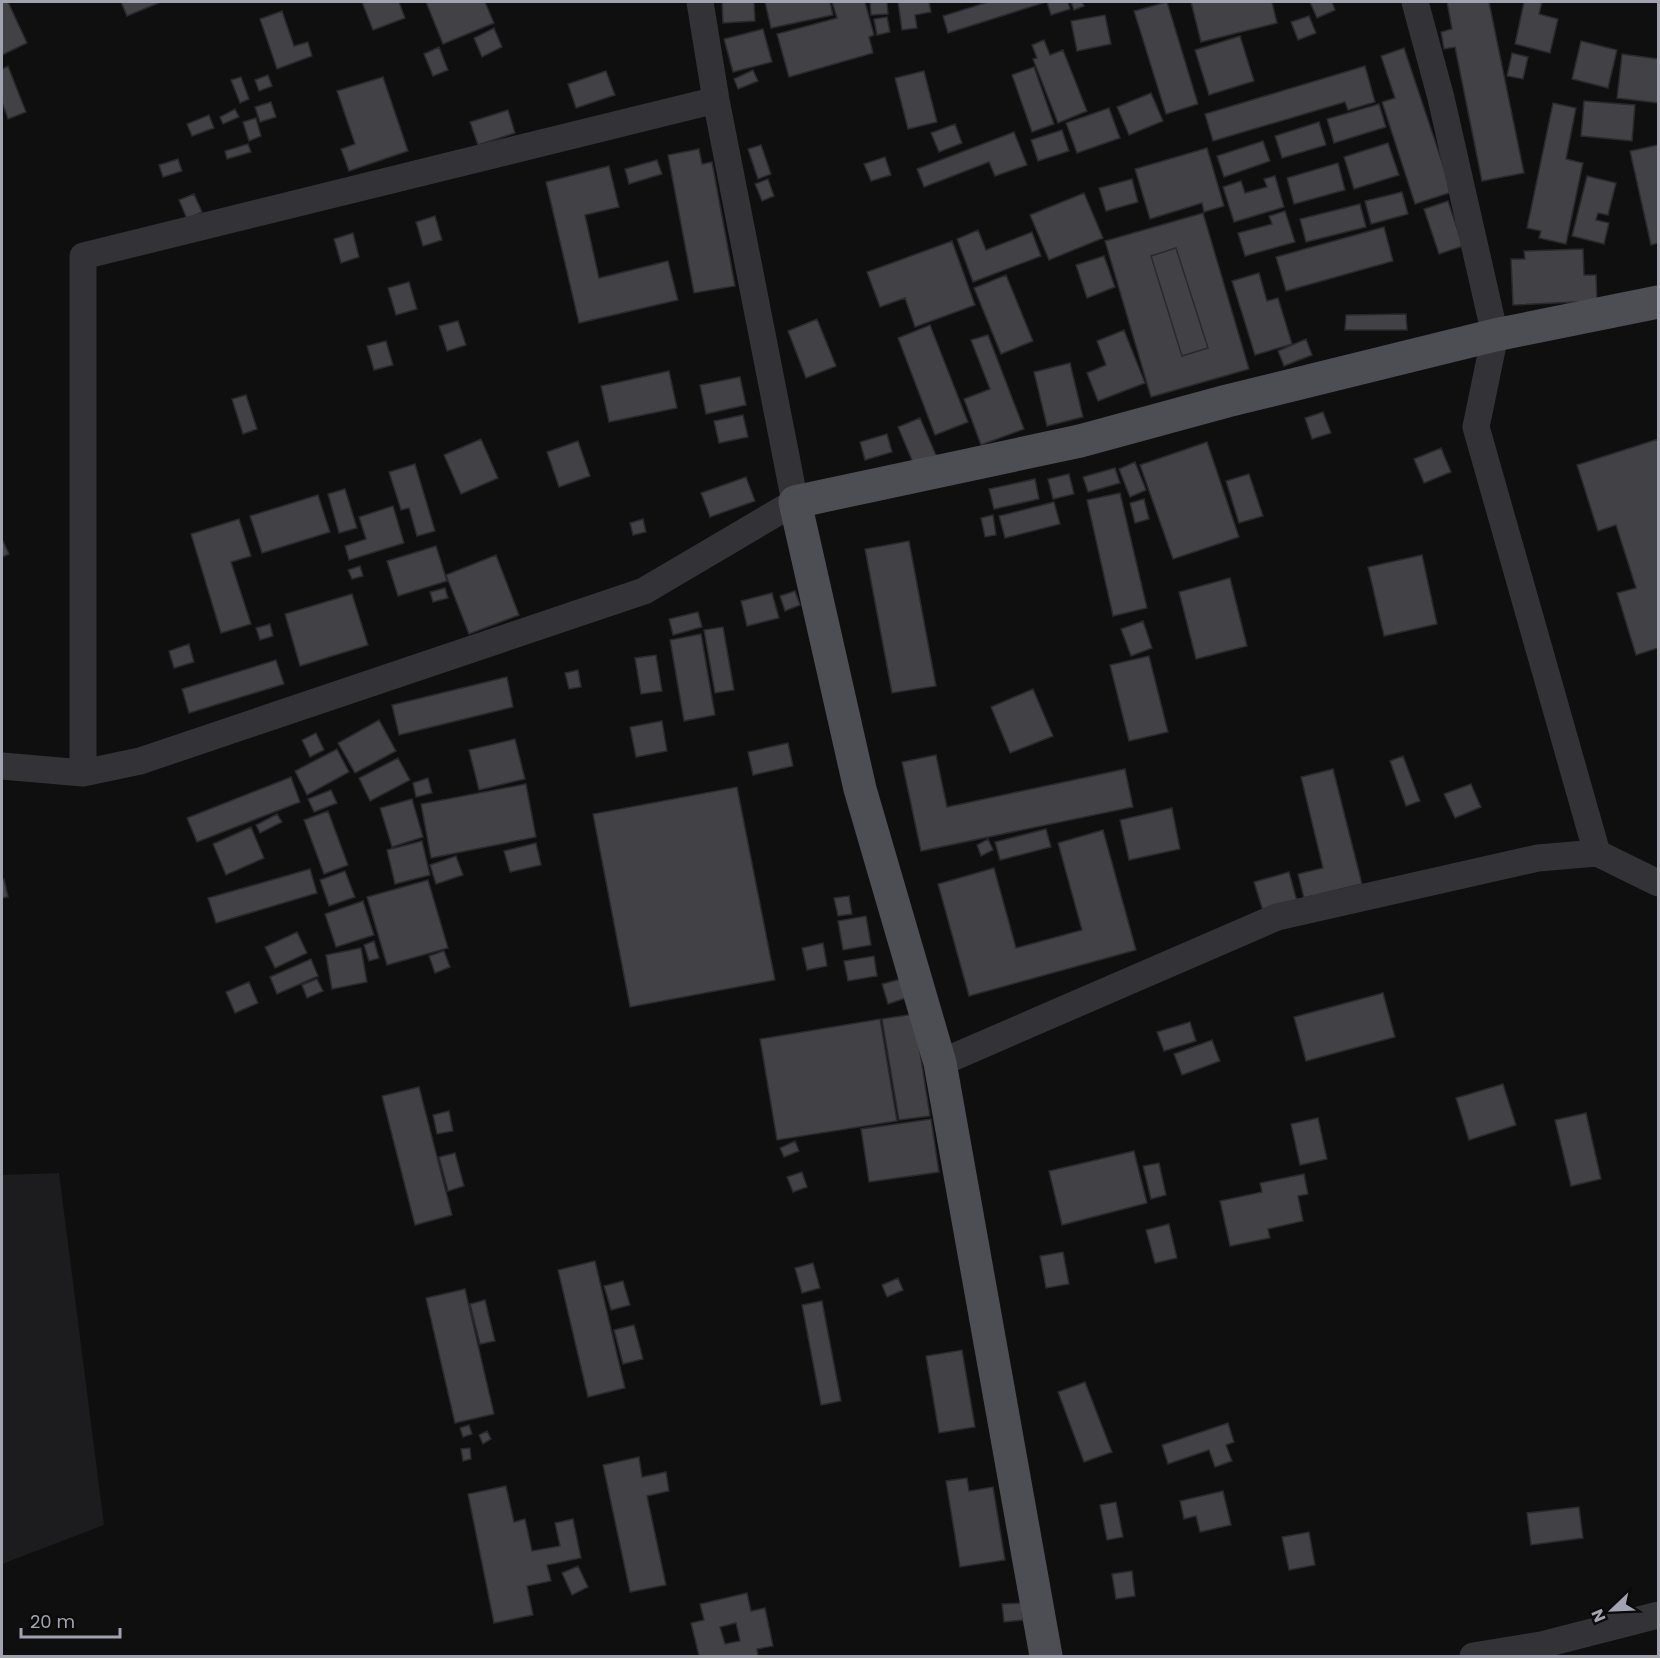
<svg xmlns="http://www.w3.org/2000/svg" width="1660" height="1658" font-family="Poppins,sans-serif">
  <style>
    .built { fill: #1c1b1d }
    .building { fill: #414146; stroke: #2a292c; stroke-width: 1.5; fill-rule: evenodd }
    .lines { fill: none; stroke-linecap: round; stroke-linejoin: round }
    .minor { stroke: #333337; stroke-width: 27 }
    .primary { stroke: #4d4d54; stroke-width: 33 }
  </style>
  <rect width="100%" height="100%" fill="#0f0f10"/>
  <path class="built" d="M59,1173L104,1525L2,1564V1175Z"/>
  <path class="building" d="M2,2H8L27,43L2,55Z
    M121,2H161L127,16Z
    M362,2H399L405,18L373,30Z
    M426,2H485L494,23L443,44Z
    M722,2H754L755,21L723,23Z
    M765,2H830L833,15L771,28Z
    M832,2H865L874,35L869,37L873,53L789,77L777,34L837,18Z
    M870,2H887L888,14L871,15Z
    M898,2H929L931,12L915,15L917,28L902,30Z
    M988,2H1046L948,33L943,16Z
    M1047,2H1068L1070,9L1051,15Z
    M1071,2H1082L1084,6L1074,10Z
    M1167,2L1198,104L1166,114L1134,11Z
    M1191,2H1272L1277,23L1201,42Z
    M1310,2H1332L1335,10L1317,18Z
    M1447,2H1489L1524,173L1482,181L1455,47L1444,49L1441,32L1452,29Z
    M1524,2H1542L1539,14L1558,19L1550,53L1515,44Z
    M282,11L294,46L308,42L312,56L277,69L260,19Z
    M1105,15L1111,44L1077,51L1071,21Z
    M1309,16L1316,33L1298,40L1291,22Z
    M887,17L890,32L877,35L874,19Z
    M494,28L502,47L482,57L474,38Z
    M763,29L772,62L733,72L724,39Z
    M1240,36L1254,81L1209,95L1195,50Z
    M1044,40L1050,55L1063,50L1087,111L1058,123L1033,59L1037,58L1032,45Z
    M1581,41L1617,50L1608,88L1572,79Z
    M439,47L448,70L433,76L424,54Z
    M1404,48L1452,192L1415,204L1382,102L1395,98L1381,56Z
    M1512,53L1528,57L1523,79L1507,76Z
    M1622,54L1658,59V103L1617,98Z
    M8,66L26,112L8,119L2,102V69Z
    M1365,66L1375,102L1348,110L1345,102L1213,141L1205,114Z
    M1034,67L1054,124L1032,132L1012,75Z
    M753,70L758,81L738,89L734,79Z
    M606,71L615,95L576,108L568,84Z
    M924,71L937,122L908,129L895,78Z
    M268,75L272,86L259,91L255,80Z
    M241,77L249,99L240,103L231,80Z
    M383,77L408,151L349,171L341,149L355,144L337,91Z
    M1151,93L1163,121L1129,135L1117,107Z
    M1584,101L1635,105L1632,141L1581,136Z
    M271,102L276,117L260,122L255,107Z
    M1553,103L1576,108L1566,159L1583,163L1566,244L1539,238L1541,231L1527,228Z
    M1379,104L1386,127L1334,143L1327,119Z
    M1109,108L1120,138L1077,153L1066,123Z
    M235,109L239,117L223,124L220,117Z
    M508,110L515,133L478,145L470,122Z
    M209,115L214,128L192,136L187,124Z
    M256,118L261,136L249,141L243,122Z
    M1319,122L1326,145L1282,158L1275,136Z
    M955,124L962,143L939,152L931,133Z
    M1062,130L1069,151L1038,161L1031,140Z
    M1014,132L1027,165L995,176L989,162L924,187L917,169Z
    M1263,141L1270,161L1224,177L1217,156Z
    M1388,143L1399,175L1354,189L1344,157Z
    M248,144L251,152L227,159L225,151Z
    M761,145L771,174L758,179L748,149Z
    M1658,145V243L1651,245L1630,151Z
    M1207,148L1224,206L1204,212L1202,203L1150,219L1135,169Z
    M699,149L702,164L712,162L735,286L694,293L668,155Z
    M885,157L891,175L871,181L864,164Z
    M178,159L182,171L163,177L159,165Z
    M657,160L662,174L629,184L625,169Z
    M1338,163L1345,190L1294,204L1287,178Z
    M609,166L619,207L585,215L599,278L668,261L678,300L579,323L546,182Z
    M1275,176L1284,207L1234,222L1223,187L1241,181L1245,193L1267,187L1264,179Z
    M1587,176L1616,183L1608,215L1598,213L1596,220L1609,223L1604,244L1572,236Z
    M768,179L774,196L762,201L755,184Z
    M1132,179L1138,202L1106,211L1099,188Z
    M1402,192L1408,214L1371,224L1365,201Z
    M1084,193L1103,238L1049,260L1030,215Z
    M194,194L202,212L187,219L179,200Z
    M1448,201L1463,246L1439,254L1424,209Z
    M1360,204L1366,227L1306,242L1300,219Z
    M1285,211L1295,242L1245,256L1238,233L1272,224L1269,216Z
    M1203,213L1249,369L1151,397L1105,241ZM1176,248L1208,348L1182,356L1151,256Z
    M435,216L442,240L423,246L416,222Z
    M1384,227L1393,261L1286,291L1276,257Z
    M978,230L986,250L1032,232L1041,256L973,282L957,239Z
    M353,233L359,257L341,263L334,239Z
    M952,241L975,305L915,327L905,298L880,307L867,272Z
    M1176,248L1208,348L1182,356L1151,256Z
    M1583,249L1584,275H1596L1597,301L1513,305L1511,259H1525L1524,251Z
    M1104,256L1115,287L1087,298L1076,265Z
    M1259,273L1267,301L1278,298L1292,344L1255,355L1232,281Z
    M1006,275L1033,341L1001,354L974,288Z
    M409,282L417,309L396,315L388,288Z
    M1406,314L1407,330H1345L1346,315Z
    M817,319L836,366L806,378L788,331Z
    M458,321L466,345L447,351L439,326Z
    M930,325L968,422L935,435L898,338Z
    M1124,330L1145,383L1098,401L1087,373L1106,365L1097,341Z
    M988,335L1024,429L981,445L964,399L990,389L971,340Z
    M1306,339L1312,355L1284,366L1278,351Z
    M386,341L393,365L374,370L367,346Z
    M1070,363L1083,417L1047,426L1034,372Z
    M669,371L677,408L609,422L601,386Z
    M740,377L746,405L706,414L700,385Z
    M246,395L257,429L243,434L232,399Z
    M1323,412L1331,433L1312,439L1305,418Z
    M743,415L748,437L719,443L714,421Z
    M920,418L936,455L914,465L898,427Z
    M887,434L892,452L865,460L860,442Z
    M481,439L498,478L461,494L444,455Z
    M1658,439V648L1636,655L1617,593L1636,588L1616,525L1598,531L1577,465Z
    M578,441L590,476L559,487L547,452Z
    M1207,442L1239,537L1173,559L1140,465Z
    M1441,448L1451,472L1424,483L1414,459Z
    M1135,462L1146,490L1130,497L1119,469Z
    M415,464L435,531L417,536L409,508L401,510L389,472Z
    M1115,468L1120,483L1088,492L1083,477Z
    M1069,474L1074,494L1053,499L1048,479Z
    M1249,474L1263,516L1239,523L1226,481Z
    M746,477L755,501L710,517L701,493Z
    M1035,479L1039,499L994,509L989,489Z
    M345,489L357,528L339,533L328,494Z
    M1120,493L1147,608L1113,616L1087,500Z
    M318,495L330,532L262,553L250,516Z
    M1144,499L1149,519L1135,523L1130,503Z
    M1054,502L1060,524L1005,538L999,516Z
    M393,506L404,543L349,560L345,546L366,539L359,517Z
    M993,515L996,535L985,537L981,518Z
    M239,519L251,556L231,562L251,624L221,633L191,534Z
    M643,519L646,532L633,535L630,523Z
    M2,539L9,554L2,557Z
    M909,541L936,686L892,693L865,549Z
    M436,546L447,581L398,596L387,561Z
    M496,555L519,615L469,634L446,575Z
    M1422,555L1437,624L1384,636L1368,567Z
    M360,566L363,576L352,579L348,570Z
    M1230,578L1247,646L1196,659L1179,592Z
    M445,588L448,598L433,602L430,592Z
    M795,591L800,605L785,611L780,596Z
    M772,593L779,618L747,626L741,601Z
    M352,594L368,645L300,666L285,614Z
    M698,612L702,627L673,635L669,619Z
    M1143,621L1152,648L1131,656L1121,629Z
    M270,624L273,636L260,640L256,628Z
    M723,627L734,690L715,693L704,630Z
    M701,634L715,715L684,721L670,640Z
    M189,644L194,662L174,668L169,651Z
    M656,655L662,691L641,694L635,658Z
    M1149,656L1168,732L1129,741L1110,665Z
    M276,660L284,684L189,713L182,689Z
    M578,670L581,687L569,689L565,673Z
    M507,677L513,707L399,735L392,705Z
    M1033,689L1053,736L1010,753L991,707Z
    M379,720L396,751L355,773L338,743Z
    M662,721L667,751L636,757L630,727Z
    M316,733L324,750L310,757L302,740Z
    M515,739L525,779L479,790L469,750Z
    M788,743L793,766L753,775L748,752Z
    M337,749L349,772L307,795L295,771Z
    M936,755L947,807L1125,769L1133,807L921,851L902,762Z
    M1403,756L1420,801L1406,806L1390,761Z
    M398,758L410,780L370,801L359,778Z
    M1333,769L1362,884L1304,898L1298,874L1323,868L1301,777Z
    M291,777L300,802L197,842L187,818Z
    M428,778L432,793L416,797L413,783Z
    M526,784L536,837L431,858L421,804Z
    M1471,784L1481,807L1455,818L1444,794Z
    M737,787L775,980L630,1007L593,814Z
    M331,790L337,803L314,812L308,799Z
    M412,799L423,837L392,847L380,808Z
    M1172,808L1180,849L1129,860L1120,820Z
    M328,811L348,865L324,874L304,820Z
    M277,814L282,822L260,833L256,825Z
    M251,827L264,858L226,875L213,844Z
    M1046,829L1051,847L1000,860L995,842Z
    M1103,830L1136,950L969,996L938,884L994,868L1016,948L1082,930L1058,843Z
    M988,839L993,850L981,856L977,845Z
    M422,841L430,875L395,884L387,850Z
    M536,843L541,865L510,872L504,851Z
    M456,856L463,875L436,884L430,865Z
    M310,869L317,893L216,923L208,898Z
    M345,871L355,897L329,906L320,880Z
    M1289,872L1297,901L1263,911L1254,882Z
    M4,879L8,897L2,898V880Z
    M428,880L448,948L387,965L367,897Z
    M849,896L852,914L838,916L834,898Z
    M363,901L374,935L336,947L325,914Z
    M866,916L871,945L843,950L838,921Z
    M297,932L307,953L275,968L265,947Z
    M374,941L379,958L369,961L364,945Z
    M823,943L827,966L807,970L802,948Z
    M361,948L367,982L332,989L326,955Z
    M444,951L450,967L435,973L429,956Z
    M874,956L877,976L848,981L844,961Z
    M311,959L318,976L277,994L270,977Z
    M317,979L323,991L307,998L302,985Z
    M901,979L906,998L888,1004L882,984Z
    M249,982L258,1003L235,1013L226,992Z
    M1383,993L1395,1037L1306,1061L1294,1017Z
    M914,1014L930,1116L899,1120L882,1019Z
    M880,1019L897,1121L777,1140L760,1039Z
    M1190,1022L1196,1041L1164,1051L1157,1032Z
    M1212,1040L1220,1061L1182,1075L1174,1054Z
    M1503,1084L1516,1125L1469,1140L1456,1098Z
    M419,1087L452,1215L415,1225L382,1096Z
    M449,1111L453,1131L437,1134L433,1115Z
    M1586,1113L1601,1179L1571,1186L1555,1120Z
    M1318,1118L1327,1159L1300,1165L1291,1124Z
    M931,1119L939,1172L869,1182L861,1129Z
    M795,1141L799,1151L784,1157L780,1148Z
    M1134,1151L1147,1203L1062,1225L1049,1171Z
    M455,1153L464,1186L448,1191L439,1157Z
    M1159,1163L1166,1195L1151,1199L1143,1166Z
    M802,1172L807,1187L793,1192L787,1177Z
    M1304,1174L1308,1194L1298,1196L1303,1221L1268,1229L1270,1238L1230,1246L1220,1201L1262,1192L1260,1183Z
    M1169,1224L1177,1258L1155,1263L1146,1230Z
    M1063,1252L1069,1284L1046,1288L1040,1256Z
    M595,1261L625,1388L588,1397L558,1270Z
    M813,1263L820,1288L802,1293L795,1268Z
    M898,1278L903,1290L887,1297L882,1285Z
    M623,1281L630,1305L611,1310L604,1286Z
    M465,1289L494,1414L455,1423L426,1298Z
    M485,1300L495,1341L480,1344L470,1304Z
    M822,1301L841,1401L821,1405L802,1305Z
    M634,1325L643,1359L623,1364L614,1330Z
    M962,1350L975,1427L939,1433L926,1356Z
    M1085,1382L1112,1452L1084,1462L1058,1392Z
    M1228,1423L1234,1442L1226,1445L1232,1461L1215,1467L1209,1450L1168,1464L1162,1445Z
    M469,1425L472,1434L463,1437L460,1428Z
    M487,1431L491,1439L483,1444L479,1435Z
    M470,1448L471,1459L463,1461L461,1449Z
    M639,1457L642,1477L666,1472L669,1491L647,1496L666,1585L630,1592L603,1465Z
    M967,1478L969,1491L993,1487L1005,1560L960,1567L946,1481Z
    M506,1486L514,1522L525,1519L532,1551L560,1546L555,1523L573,1519L581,1558L547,1565L551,1581L527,1586L533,1615L494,1623L468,1494Z
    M1223,1491L1231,1525L1200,1532L1196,1516L1184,1519L1180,1501Z
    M1116,1502L1123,1537L1107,1540L1100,1505Z
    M1579,1507L1583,1538L1531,1545L1527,1513Z
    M1309,1532L1315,1565L1289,1570L1282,1537Z
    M578,1566L588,1587L572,1595L562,1573Z
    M1132,1571L1135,1596L1116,1599L1112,1574Z
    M747,1593L751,1611L765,1608L773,1646L757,1649L758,1656H699L691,1623L704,1620L700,1604ZM736,1623L740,1641L725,1644L720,1627Z
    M1021,1603L1023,1620L1004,1622L1002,1604Z"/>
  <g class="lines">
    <path class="minor" d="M1415,2L1441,98L1495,335L1476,427L1597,853
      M2,766L83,773L140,761L644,591L795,502L716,100L700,2
      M83,773V256L716,100
      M940,1063L1277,917L1538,858L1597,853L1658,883
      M1473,1656L1541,1645L1658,1615"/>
    <path class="primary" d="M1046,1656L940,1063L860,789L795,502L1080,441L1227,401L1495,335L1658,302"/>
  </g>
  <rect width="1660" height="1658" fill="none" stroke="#a1a3b0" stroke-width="6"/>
  <g transform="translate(1612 1610) rotate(247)" stroke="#0a0a0b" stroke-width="4.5" paint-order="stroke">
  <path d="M0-4.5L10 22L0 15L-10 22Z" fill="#a1a3b0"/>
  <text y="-9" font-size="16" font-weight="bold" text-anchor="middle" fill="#a1a3b0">N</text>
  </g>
  <path d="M21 1628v9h99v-9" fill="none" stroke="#a1a3b0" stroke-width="3"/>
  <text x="30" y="1628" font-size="18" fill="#a1a3b0" stroke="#0a0a0b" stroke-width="4.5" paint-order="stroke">20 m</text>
</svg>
